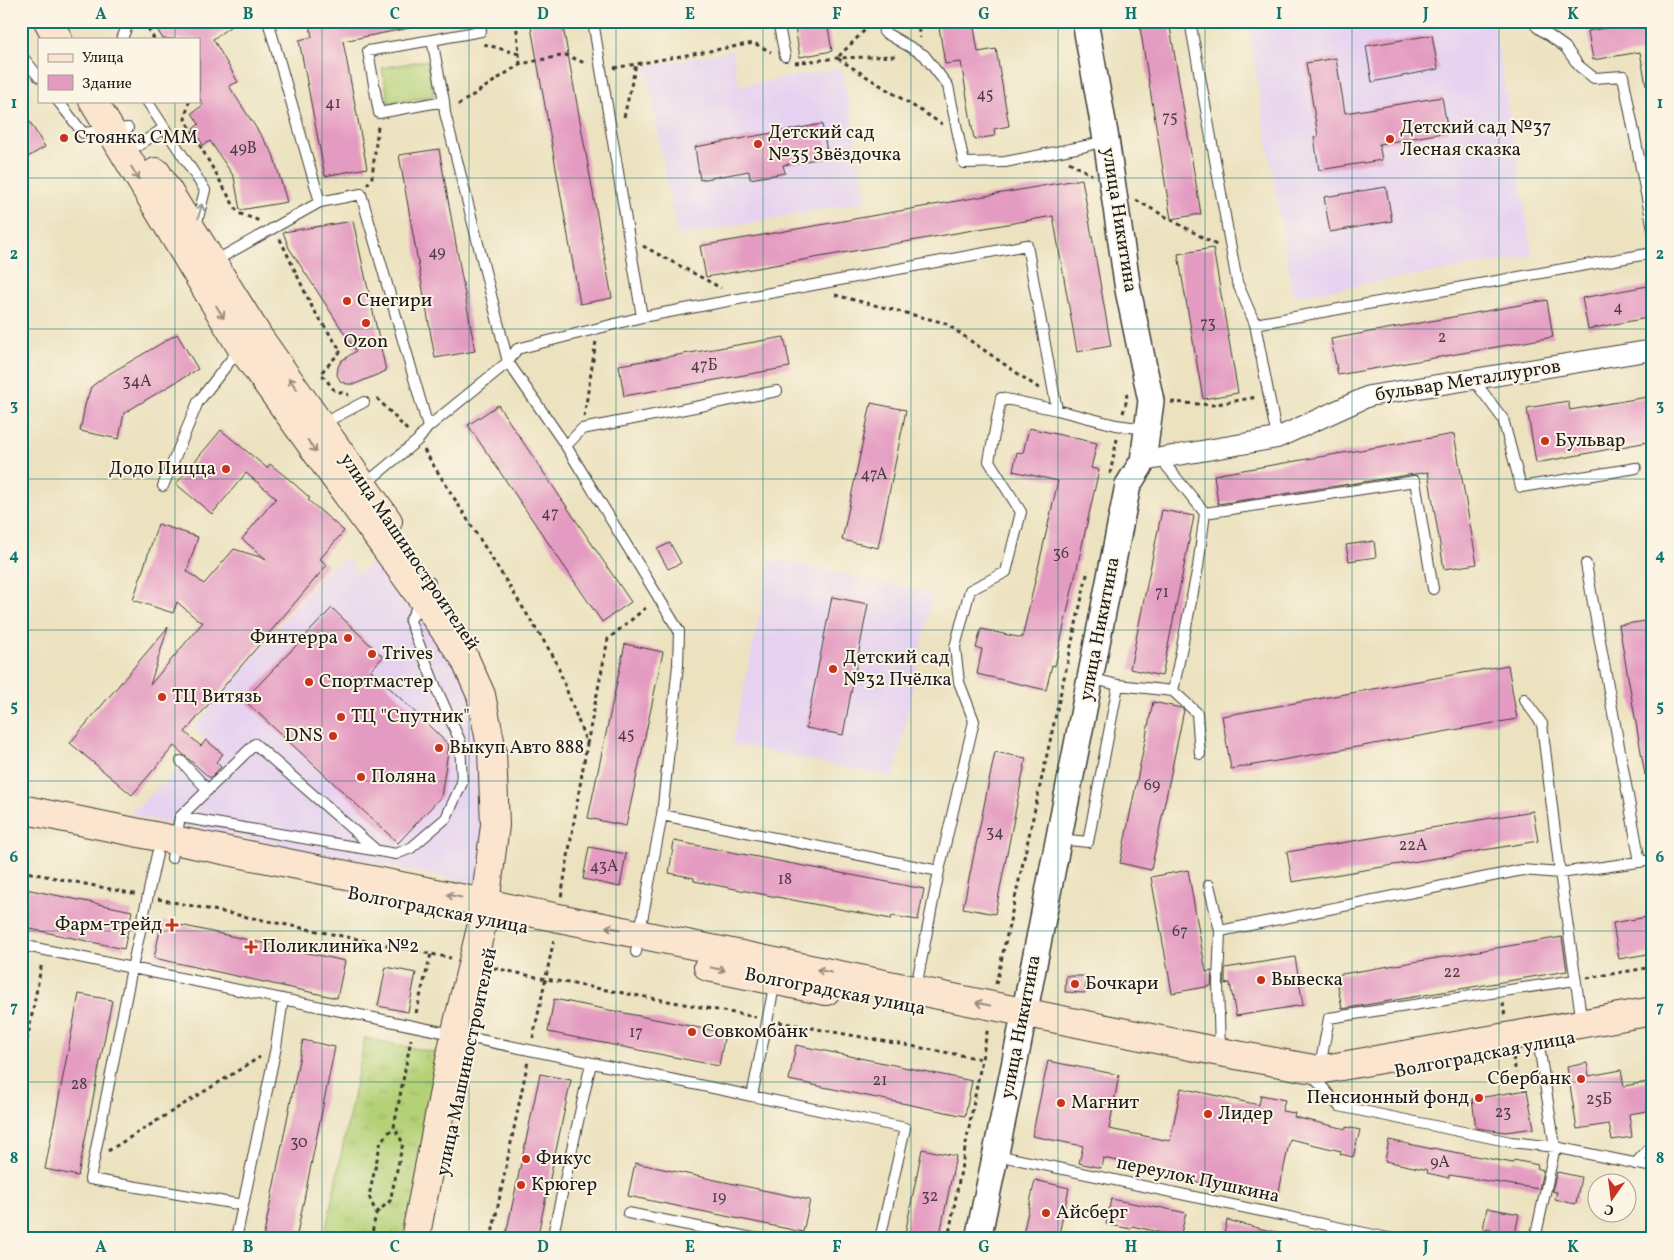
<svg xmlns="http://www.w3.org/2000/svg" width="1674" height="1260" font-family="Vollkorn,serif">
  <style>
    .built { fill: #e6d2f0 }
    .grass { fill: url(#grass-tufts); stroke: #68764a }
    .park { fill: #b4d177; stroke: #68764a }
    .building { fill: #e49bc1 }
    .lines { fill: none; stroke-linecap: round; stroke-linejoin: round }
    .service-casing { stroke: #3b3a35; stroke-width: 12 }
    .minor-casing { stroke: #3b3a35; stroke-width: 22 }
    .tertiary-casing { stroke: #3b3a35; stroke-width: 28 }
    .secondary-casing { stroke: #3b3a35; stroke-width: 30 }
    .path { stroke: #3b3a35; stroke-width: 3; stroke-dasharray: 4 4; stroke-linecap: butt }
    .service { stroke: #fff; stroke-width: 10 }
    .minor { stroke: #fff; stroke-width: 20 }
    .tertiary { stroke: #fff; stroke-width: 25 }
    .secondary { stroke: #fce5cf; stroke-width: 28 }
    .oneway { stroke: #978b7e }
    .oneway2 { stroke: #999 }
    .grid { fill: none; stroke: #0f766e; stroke-width: 1; stroke-opacity: 0.55 }
    .poi-dot { fill: #c8321e; stroke: #fcf5e5; stroke-width: 2 }
    .labels { text-anchor: middle; dominant-baseline: central; stroke-width: 4; stroke-linejoin: round; paint-order: stroke }
    .number-label { font-size: 16px; fill: #4e3c45 }
    .poi-label { font-size: 19px; fill: #1c1c1c; stroke: #fcf5e5; text-anchor: start }
    .street-label { font-size: 19px; fill: #1c1c1c; stroke: #fcf5e5 }
    .neatline { fill: none; stroke: #0f766e; stroke-width: 2 }
    .grid-label { font-size: 16px; text-anchor: middle; font-weight: bold; fill: #0f766e }
  </style>
  <defs>
    <pattern id="grass-tufts" width="24" height="20" patternUnits="userSpaceOnUse" patternTransform="scale(1.25)"><rect width="24" height="20" fill="#b4d177"/><path d="M3 7l-1-3M5 7V3M7 7l1-3M15 17l-1-3M17 17v-4M19 17l1-3" fill="none" stroke="#9ab366"/></pattern>
  </defs>
  <rect width="100%" height="100%" fill="#fcf5e5"/>
  <filter id="ink" filterUnits="userSpaceOnUse"><feTurbulence type="fractalNoise" baseFrequency=".02" numOctaves="2"/><feDisplacementMap in="SourceGraphic" scale="10" xChannelSelector="R" yChannelSelector="G"/><feConvolveMatrix kernelMatrix="1 2 1 2 8 2 1 2 1" color-interpolation-filters="sRGB"/></filter>
  <filter id="wash" filterUnits="userSpaceOnUse"><feTurbulence type="fractalNoise" baseFrequency=".0096" numOctaves="4" result="noise"/><feDisplacementMap in="SourceGraphic" scale="20" xChannelSelector="R" yChannelSelector="G"/><feGaussianBlur stdDeviation="1.12" result="paint"/><feColorMatrix in="noise" values="0 0 0 0 0 0 0 0 0 0 0 0 0 0 0 0 0 1.4 0 .05"/><feComposite in="paint" operator="in"/></filter>
  <g filter="url(#wash)">
    <rect width="100%" height="100%" fill="#ece2c0"/>
    <path class="built" d="M1247,21H1494L1533,256L1293,296Z
      M733,51L739,86L842,68L867,201L677,236L646,66Z
      M349,558L357,575L378,559L438,627L474,698L487,764L479,884L129,815L206,743L194,727L325,571Z
      M771,559L933,593L894,778L732,744Z"/>
    <path class="grass" d="M365,1038L452,1056L415,1239H324Z"/>
    <path class="park" d="M427,60L434,96L389,103L382,68Z"/>
    <g id="blocks">
      <path class="building" d="M152,21H238L213,39L238,82L229,86L273,154L287,202L240,210L234,177L210,141L203,145L193,129L199,124L192,113L203,105L199,98V39H163Z
        M309,21H409V28L343,41L367,168L325,176L299,40L312,37Z
        M530,21H562L612,298L580,304Z
        M794,21H827L832,51L800,57Z
        M938,21H973L978,52L996,49L1009,126L994,129L995,136L974,139L961,62L945,64Z
        M1139,21H1169L1201,214L1171,219Z
        M1643,21H1653V85H1646L1640,52L1593,60L1588,31Z
        M1432,35L1438,69L1372,82L1366,46Z
        M1336,58L1345,113L1442,97L1448,132L1379,144L1382,160L1319,170L1314,137L1318,136L1306,63Z
        M21,107L45,147L21,161Z
        M822,124L828,157L783,165L785,173L750,179L749,171L700,180L695,147Z
        M439,149L475,351L435,358L399,155Z
        M1082,179L1111,346L1077,352L1053,216L706,277L700,246Z
        M1386,187L1392,221L1330,232L1324,197Z
        M353,221L386,371L355,384H347L341,382L337,375L338,367L341,361L356,351L289,248L283,232Z
        M1213,248L1238,393L1203,399L1178,254Z
        M1653,285V317L1588,329L1582,298Z
        M1547,300L1553,337L1338,375L1331,339Z
        M177,334L198,369L124,413L119,439L80,431L85,405L91,387L104,377Z
        M784,337L790,367L624,396L619,365Z
        M1653,396V441L1536,463L1527,408L1568,401L1570,410Z
        M871,403L906,410L878,548L842,540Z
        M498,405L631,602L602,622L468,425Z
        M1029,428L1097,443L1091,468L1099,470L1055,666L1052,665L1046,690L977,674L982,649L976,648L981,629L1022,638L1058,481L1013,471L1017,452L1023,453Z
        M221,430L267,468L270,464L291,481L310,498L308,500L344,531L320,559L327,565L185,732L201,746L206,740L223,754L216,762L221,767L210,778L174,746L132,795L70,743L168,627L150,685L203,622L199,621L177,602L173,613L133,600L158,524L198,537L187,571L204,584L234,549L266,559L242,539L276,498L246,473L212,514L176,484Z
        M1454,434L1477,564L1444,569L1428,472L1218,504L1214,475Z
        M1162,510L1194,516L1162,676L1130,669Z
        M1374,541L1376,557L1349,561L1346,545Z
        M670,543L681,563L668,569L657,549Z
        M832,597L868,604L843,735L806,728Z
        M332,608L383,657L371,670L449,745L441,797L398,843L244,700Z
        M1653,620V775H1645L1619,625Z
        M625,644L663,652L626,826L588,818Z
        M1508,665L1517,719L1231,769L1222,716Z
        M1153,702L1181,708L1184,710L1151,870L1120,863Z
        M995,752L1026,758L995,914L963,908Z
        M1533,811L1538,841L1292,882L1287,852Z
        M674,841L924,889L918,920L892,916L891,919L694,881V878L669,873Z
        M589,847L626,854L620,887L583,879Z
        M1188,870L1206,972L1212,971L1211,986L1172,993L1151,877Z
        M21,888L132,911L124,949L21,927Z
        M1653,916V953L1619,959L1613,923Z
        M162,921L345,961L337,998L154,958Z
        M1562,937L1567,971L1342,1009L1336,975Z
        M1295,957L1303,1005L1236,1016L1230,983L1225,984V968Z
        M386,967L416,973L408,1012L378,1006Z
        M1066,976H1086L1085,993L1065,992Z
        M79,994L112,1000L78,1176L45,1169Z
        M554,999L725,1033L719,1066L548,1032Z
        M303,1040L335,1047L296,1239H263Z
        M796,1045L972,1081L965,1116L789,1080Z
        M1048,1061L1119,1075L1109,1129L1170,1141L1181,1088L1259,1105L1261,1095L1285,1100L1282,1111L1295,1113L1294,1117L1346,1129V1127L1360,1130L1353,1157L1340,1154L1341,1151L1290,1139L1278,1196L1219,1183L1218,1186L1163,1175L1164,1170L1103,1158L1101,1168L1079,1163L1083,1146L1032,1136Z
        M1587,1063L1589,1076L1621,1070L1624,1086L1653,1081V1110L1629,1114L1632,1137L1612,1140L1609,1124L1577,1129L1567,1067Z
        M540,1074L571,1080L537,1239H505Z
        M1527,1090L1534,1128L1506,1132L1476,1128L1472,1099Z
        M1389,1140L1432,1149V1148L1513,1163L1514,1160L1538,1165L1537,1168L1543,1170L1539,1189L1449,1175V1178L1427,1173L1428,1170L1385,1161Z
        M922,1149L956,1156L939,1239H904Z
        M635,1163L810,1200L803,1232L628,1196Z
        M1557,1172L1581,1177L1576,1204L1555,1200L1557,1192L1552,1191Z
        M1035,1180L1069,1188L1058,1239H1022Z
        M1111,1199L1158,1208V1207L1186,1213L1180,1237L1132,1226L1131,1229L1106,1224Z
        M1487,1208L1519,1214L1514,1239H1490L1492,1230L1483,1229Z
        M1227,1220L1282,1234L1281,1239H1223Z"/>
    </g>
  </g>
  <g filter="url(#ink)">
    <use href="#blocks" fill-opacity="0" stroke="#3b3a35" stroke-width="1"/>
    <g class="lines">
      <defs>
        <path id="service" d="M268,21L320,202L361,194L428,427
          M479,21L481,31L432,40L444,101L445,113L508,362L566,446L679,631L678,665L662,815L636,952
          M593,21L642,317
          M778,21L785,56
          M882,21L884,32L924,55L948,86L964,163L1005,162L1086,146L1106,140
          M1190,21L1237,282L1255,324L1277,438
          M1532,21L1537,27L1565,47L1579,66L1594,78L1623,76L1653,229
          M122,39L129,21
          M432,40L368,51L379,113L444,101
          M21,55L39,77
          M58,101L83,133L128,128
          M147,101L205,190L196,226
          M139,145L164,128
          M213,262L320,202
          M1255,324L1653,253
          M1473,379L1503,419L1521,487L1636,468
          M322,424L364,402
          M566,446L582,429L777,391
          M364,485L418,440L428,427L508,362L517,349L642,317L1027,245L1057,410L1116,425L1146,429
          M163,486L198,402L241,347
          M1205,513L1415,481L1433,589
          M1586,564L1640,862
          M1090,678L1118,685L1173,691L1198,567L1205,513L1160,458
          M1173,691L1197,713L1200,754
          M1524,699L1542,724L1560,873L1582,1023
          M181,761L208,790
          M662,815L939,871L912,1007
          M180,817L396,854L411,848L446,818L462,783L460,741L434,683L410,621L430,582
          M1059,839L1088,842L1118,685
          M157,854L132,968L90,1179L243,1205
          M172,858L180,817L255,744L376,850
          M939,871L974,721L959,682L955,647L970,590L1006,572L1021,512L989,461L1001,398L1057,410
          M1209,885L1220,931L1218,983L1220,1051
          M1220,931L1522,870L1560,873L1653,860
          M21,945L752,1096L775,982
          M1320,1067L1329,1018L1575,980
          M1317,1081L1339,1106L1511,1142L1555,1147L1653,1167
          M752,1096L905,1128L880,1239
          M996,1155L1393,1239
          M1635,1164L1653,1144
          M628,1213L758,1239
          M236,1239L276,1047L283,999
          M552,1239L591,1063
          M1535,1239L1555,1147L1537,1033"/>
        <path id="minor" d="M1143,461L1277,438L1369,396L1653,350"/>
        <path id="tertiary" d="M978,1239L1014,1066L1128,485L1143,461L1151,401L1128,290L1106,139L1085,21"/>
        <path id="secondary" d="M48,21L58,39
          M93,101L241,347L464,657L481,695L492,751L495,825L483,920L455,1035L415,1239
          M156,172L258,336L388,521
          M21,809L1220,1052L1319,1070L1653,1011
          M708,967L826,991"/>
      </defs>
      <use href="#service" class="service-casing"/>
      <use href="#minor" class="minor-casing"/>
      <use href="#tertiary" class="tertiary-casing"/>
      <use href="#secondary" class="secondary-casing"/>
      <path class="path" d="M148,21L147,26L154,39
        M516,21L520,64
        M917,21L920,38
        M870,25L837,58L942,124
        M484,44L519,54
        M795,63L837,58L898,56
        M614,68L754,43L771,52
        M189,101L185,119L238,213L260,221
        M458,105L520,64L566,55L587,64
        M624,117L636,64
        M1069,162L1092,175
        M367,185L372,177L378,126
        M1136,200L1218,246
        M280,239L313,309L341,351L321,373L334,390L349,395
        M643,246L721,288
        M835,295L945,323L1040,389
        M377,398L409,432
        M1171,402L1212,405L1257,397
        M1123,413L1127,399L1126,390
        M584,417L596,341
        M424,450L555,659L587,744L561,898
        M1110,474L1117,439
        M587,744L608,639L648,606
        M21,871L135,894
        M158,899L451,958
        M494,968L546,979L756,1017
        M1587,978L1653,967
        M996,984L1088,570
        M1503,1003L1505,1017
        M416,1013L431,954
        M779,1022L982,1059
        M533,1038L554,939
        M1513,1057L1516,1073
        M21,1072L42,962
        M108,1151L260,1057
        M376,1213L390,1201L403,1143L394,1127
        M371,1239L376,1213L369,1196L381,1141L394,1127L411,1039
        M491,1239L528,1061
        M948,1239L988,1027"/>
      <use href="#service" class="service"/>
      <use href="#minor" class="minor"/>
      <use href="#tertiary" class="tertiary"/>
      <use href="#secondary" class="secondary"/>
    </g>
    <defs><path id="oneway-shaft" d="M-6 0H5M1.5-3L5.5 0L1.5 3" fill="none" stroke-width="1.6" stroke-linecap="round" stroke-linejoin="round" transform="scale(1.25)"/></defs>
    <g class="oneway">
      <use href="#oneway-shaft" transform="translate(135 173) rotate(59)"/>
      <use href="#oneway-shaft" transform="translate(220 312) rotate(59)"/>
      <use href="#oneway-shaft" transform="translate(293 384) rotate(-126)"/>
      <use href="#oneway-shaft" transform="translate(312 446) rotate(54)"/>
      <use href="#oneway-shaft" transform="translate(454 896) rotate(-169)"/>
      <use href="#oneway-shaft" transform="translate(613 928) rotate(-169)"/>
      <use href="#oneway-shaft" transform="translate(718 969) rotate(12)"/>
      <use href="#oneway-shaft" transform="translate(824 971) rotate(-169)"/>
      <use href="#oneway-shaft" transform="translate(983 1004) rotate(-169)"/>
    </g>
    <use class="oneway2" href="#oneway-shaft" transform="translate(200 211) rotate(-75)"/>
  </g>
  <path class="grid" d="M175,21V39M322,21V1239M469,21V1239M616,21V1239M763,21V1239M911,21V1239M1058,21V1239M1205,21V1239M1352,21V1239M1499,21V1239M175,101V1239M21,178H1653M21,329H1653M21,479H1653M21,630H1653M21,781H1653M21,931H1653M21,1082H1653"/>
  <g class="poi-dot">
    <circle cx="64" cy="138" r="5"/>
    <circle cx="1390" cy="139" r="5"/>
    <circle cx="758" cy="144" r="5"/>
    <circle cx="347" cy="301" r="5"/>
    <circle cx="366" cy="323" r="5"/>
    <circle cx="1545" cy="441" r="5"/>
    <circle cx="226" cy="469" r="5"/>
    <circle cx="348" cy="638" r="5"/>
    <circle cx="372" cy="654" r="5"/>
    <circle cx="833" cy="669" r="5"/>
    <circle cx="309" cy="682" r="5"/>
    <circle cx="162" cy="697" r="5"/>
    <circle cx="341" cy="717" r="5"/>
    <circle cx="333" cy="736" r="5"/>
    <circle cx="439" cy="748" r="5"/>
    <circle cx="361" cy="777" r="5"/>
    <path d="M169.5 917.5h5v5h5v5h-5v5h-5v-5h-5v-5h5z"/>
    <path d="M248.5 939.5h5v5h5v5h-5v5h-5v-5h-5v-5h5z"/>
    <circle cx="1261" cy="980" r="5"/>
    <circle cx="1075" cy="984" r="5"/>
    <circle cx="692" cy="1032" r="5"/>
    <circle cx="1581" cy="1079" r="5"/>
    <circle cx="1479" cy="1098" r="5"/>
    <circle cx="1061" cy="1103" r="5"/>
    <circle cx="1208" cy="1114" r="5"/>
    <circle cx="526" cy="1159" r="5"/>
    <circle cx="521" cy="1185" r="5"/>
    <circle cx="1046" cy="1213" r="5"/>
  </g>
  <g class="labels">
    <g class="number-label">
      <text x="985" y="95">45</text>
      <text x="333" y="104">41</text>
      <text x="1170" y="118">75</text>
      <text x="243" y="149">49В</text>
      <text x="437" y="253">49</text>
      <text x="1618" y="308">4</text>
      <text x="1208" y="324">73</text>
      <text x="1442" y="338">2</text>
      <text x="704" y="366">47Б</text>
      <text x="137" y="382">34А</text>
      <text x="874" y="475">47А</text>
      <text x="550" y="514">47</text>
      <text x="1061" y="554">36</text>
      <text x="1162" y="593">71</text>
      <text x="626" y="735">45</text>
      <text x="1152" y="786">69</text>
      <text x="995" y="833">34</text>
      <text x="1413" y="846">22А</text>
      <text x="604" y="867">43А</text>
      <text x="785" y="880">18</text>
      <text x="1180" y="932">67</text>
      <text x="1452" y="973">22</text>
      <text x="636" y="1033">17</text>
      <text x="880" y="1081">21</text>
      <text x="79" y="1085">28</text>
      <text x="1599" y="1100">25Б</text>
      <text x="1503" y="1113">23</text>
      <text x="299" y="1143">30</text>
      <text x="1440" y="1163">9А</text>
      <text x="930" y="1197">32</text>
      <text x="719" y="1198">19</text>
    </g>
    <g class="poi-label">
      <text x="1400" y="128">Детский сад №37<tspan x="1400" dy="22">Лесная сказка</tspan></text>
      <text x="768" y="133">Детский сад<tspan x="768" dy="22">№35 Звёздочка</tspan></text>
      <text x="74" y="138">Стоянка СММ</text>
      <text x="357" y="301">Снегири</text>
      <text x="366" y="342" text-anchor="middle">Ozon</text>
      <text x="1555" y="441">Бульвар</text>
      <text x="216" y="469" text-anchor="end">Додо Пицца</text>
      <text x="338" y="638" text-anchor="end">Финтерра</text>
      <text x="382" y="654">Trives</text>
      <text x="843" y="658">Детский сад<tspan x="843" dy="22">№32 Пчёлка</tspan></text>
      <text x="319" y="682">Спортмастер</text>
      <text x="172" y="697">ТЦ Витязь</text>
      <text x="351" y="717">ТЦ "Спутник"</text>
      <text x="323" y="736" text-anchor="end">DNS</text>
      <text x="449" y="748">Выкуп Авто 888</text>
      <text x="371" y="777">Поляна</text>
      <text x="162" y="925" text-anchor="end">Фарм-трейд</text>
      <text x="262" y="947">Поликлиника №2</text>
      <text x="1271" y="980">Вывеска</text>
      <text x="1085" y="984">Бочкари</text>
      <text x="702" y="1032">Совкомбанк</text>
      <text x="1571" y="1079" text-anchor="end">Сбербанк</text>
      <text x="1469" y="1098" text-anchor="end">Пенсионный фонд</text>
      <text x="1071" y="1103">Магнит</text>
      <text x="1218" y="1114">Лидер</text>
      <text x="536" y="1159">Фикус</text>
      <text x="531" y="1185">Крюгер</text>
      <text x="1056" y="1213">Айсберг</text>
    </g>
    <g class="street-label">
      <text transform="translate(1119 220) rotate(81)">улица Никитина</text>
      <text transform="translate(1468 381) rotate(-9)">бульвар Металлургов</text>
      <text transform="translate(409 552) rotate(56)">улица Машиностроителей</text>
      <text transform="translate(1100 629) rotate(-79)">улица Никитина</text>
      <text transform="translate(438 911) rotate(11)">Волгоградская улица</text>
      <text transform="translate(835 992) rotate(11)">Волгоградская улица</text>
      <text transform="translate(1021 1027) rotate(-79)">улица Никитина</text>
      <text transform="translate(1485 1055) rotate(-11)">Волгоградская улица</text>
      <text transform="translate(467 1062) rotate(-78)">улица Машиностроителей</text>
      <text transform="translate(1198 1180) rotate(12)">переулок Пушкина</text>
    </g>
  </g>
  <rect width="1674" height="1260" fill="none" stroke="#fcf5e5" stroke-width="55"/>
  <rect x="38" y="38" width="162" height="65" fill="#fcf5e5" stroke="#a29e95"/>
  <rect x="48" y="54" width="25" height="8" fill="#fce5cf" stroke="#a29e95"/>
  <text x="82" y="62" font-size="15" fill="#1c1c1c">Улица</text>
  <rect x="48" y="75" width="25" height="15" fill="#e49bc1" stroke="#a29e95"/>
  <text x="82" y="88" font-size="15" fill="#1c1c1c">Здание</text>
  <g transform="translate(1612 1198) rotate(194)"><circle r="24" fill="#fcf5e5" stroke="#a29e95"/>
  <path d="M0-4L9 19L0 12L-9 19Z" fill="#c8321e"/>
  <text y="-8" font-size="14" font-weight="bold" text-anchor="middle" fill="#1c1c1c">С</text>
  </g>
  <rect x="28" y="28" width="1618" height="1204" class="neatline"/>
  <g class="grid-label">
    <text x="101" y="19">A</text>
    <text x="248" y="19">B</text>
    <text x="395" y="19">C</text>
    <text x="543" y="19">D</text>
    <text x="690" y="19">E</text>
    <text x="837" y="19">F</text>
    <text x="984" y="19">G</text>
    <text x="1131" y="19">H</text>
    <text x="1279" y="19">I</text>
    <text x="1426" y="19">J</text>
    <text x="1573" y="19">K</text>
    <text x="14" y="108">1</text>
    <text x="1660" y="108">1</text>
    <text x="14" y="259">2</text>
    <text x="1660" y="259">2</text>
    <text x="14" y="410">3</text>
    <text x="1660" y="410">3</text>
    <text x="14" y="560">4</text>
    <text x="1660" y="560">4</text>
    <text x="14" y="711">5</text>
    <text x="1660" y="711">5</text>
    <text x="14" y="862">6</text>
    <text x="1660" y="862">6</text>
    <text x="14" y="1012">7</text>
    <text x="1660" y="1012">7</text>
    <text x="14" y="1163">8</text>
    <text x="1660" y="1163">8</text>
    <text x="101" y="1252">A</text>
    <text x="248" y="1252">B</text>
    <text x="395" y="1252">C</text>
    <text x="543" y="1252">D</text>
    <text x="690" y="1252">E</text>
    <text x="837" y="1252">F</text>
    <text x="984" y="1252">G</text>
    <text x="1131" y="1252">H</text>
    <text x="1279" y="1252">I</text>
    <text x="1426" y="1252">J</text>
    <text x="1573" y="1252">K</text>
  </g>
</svg>
